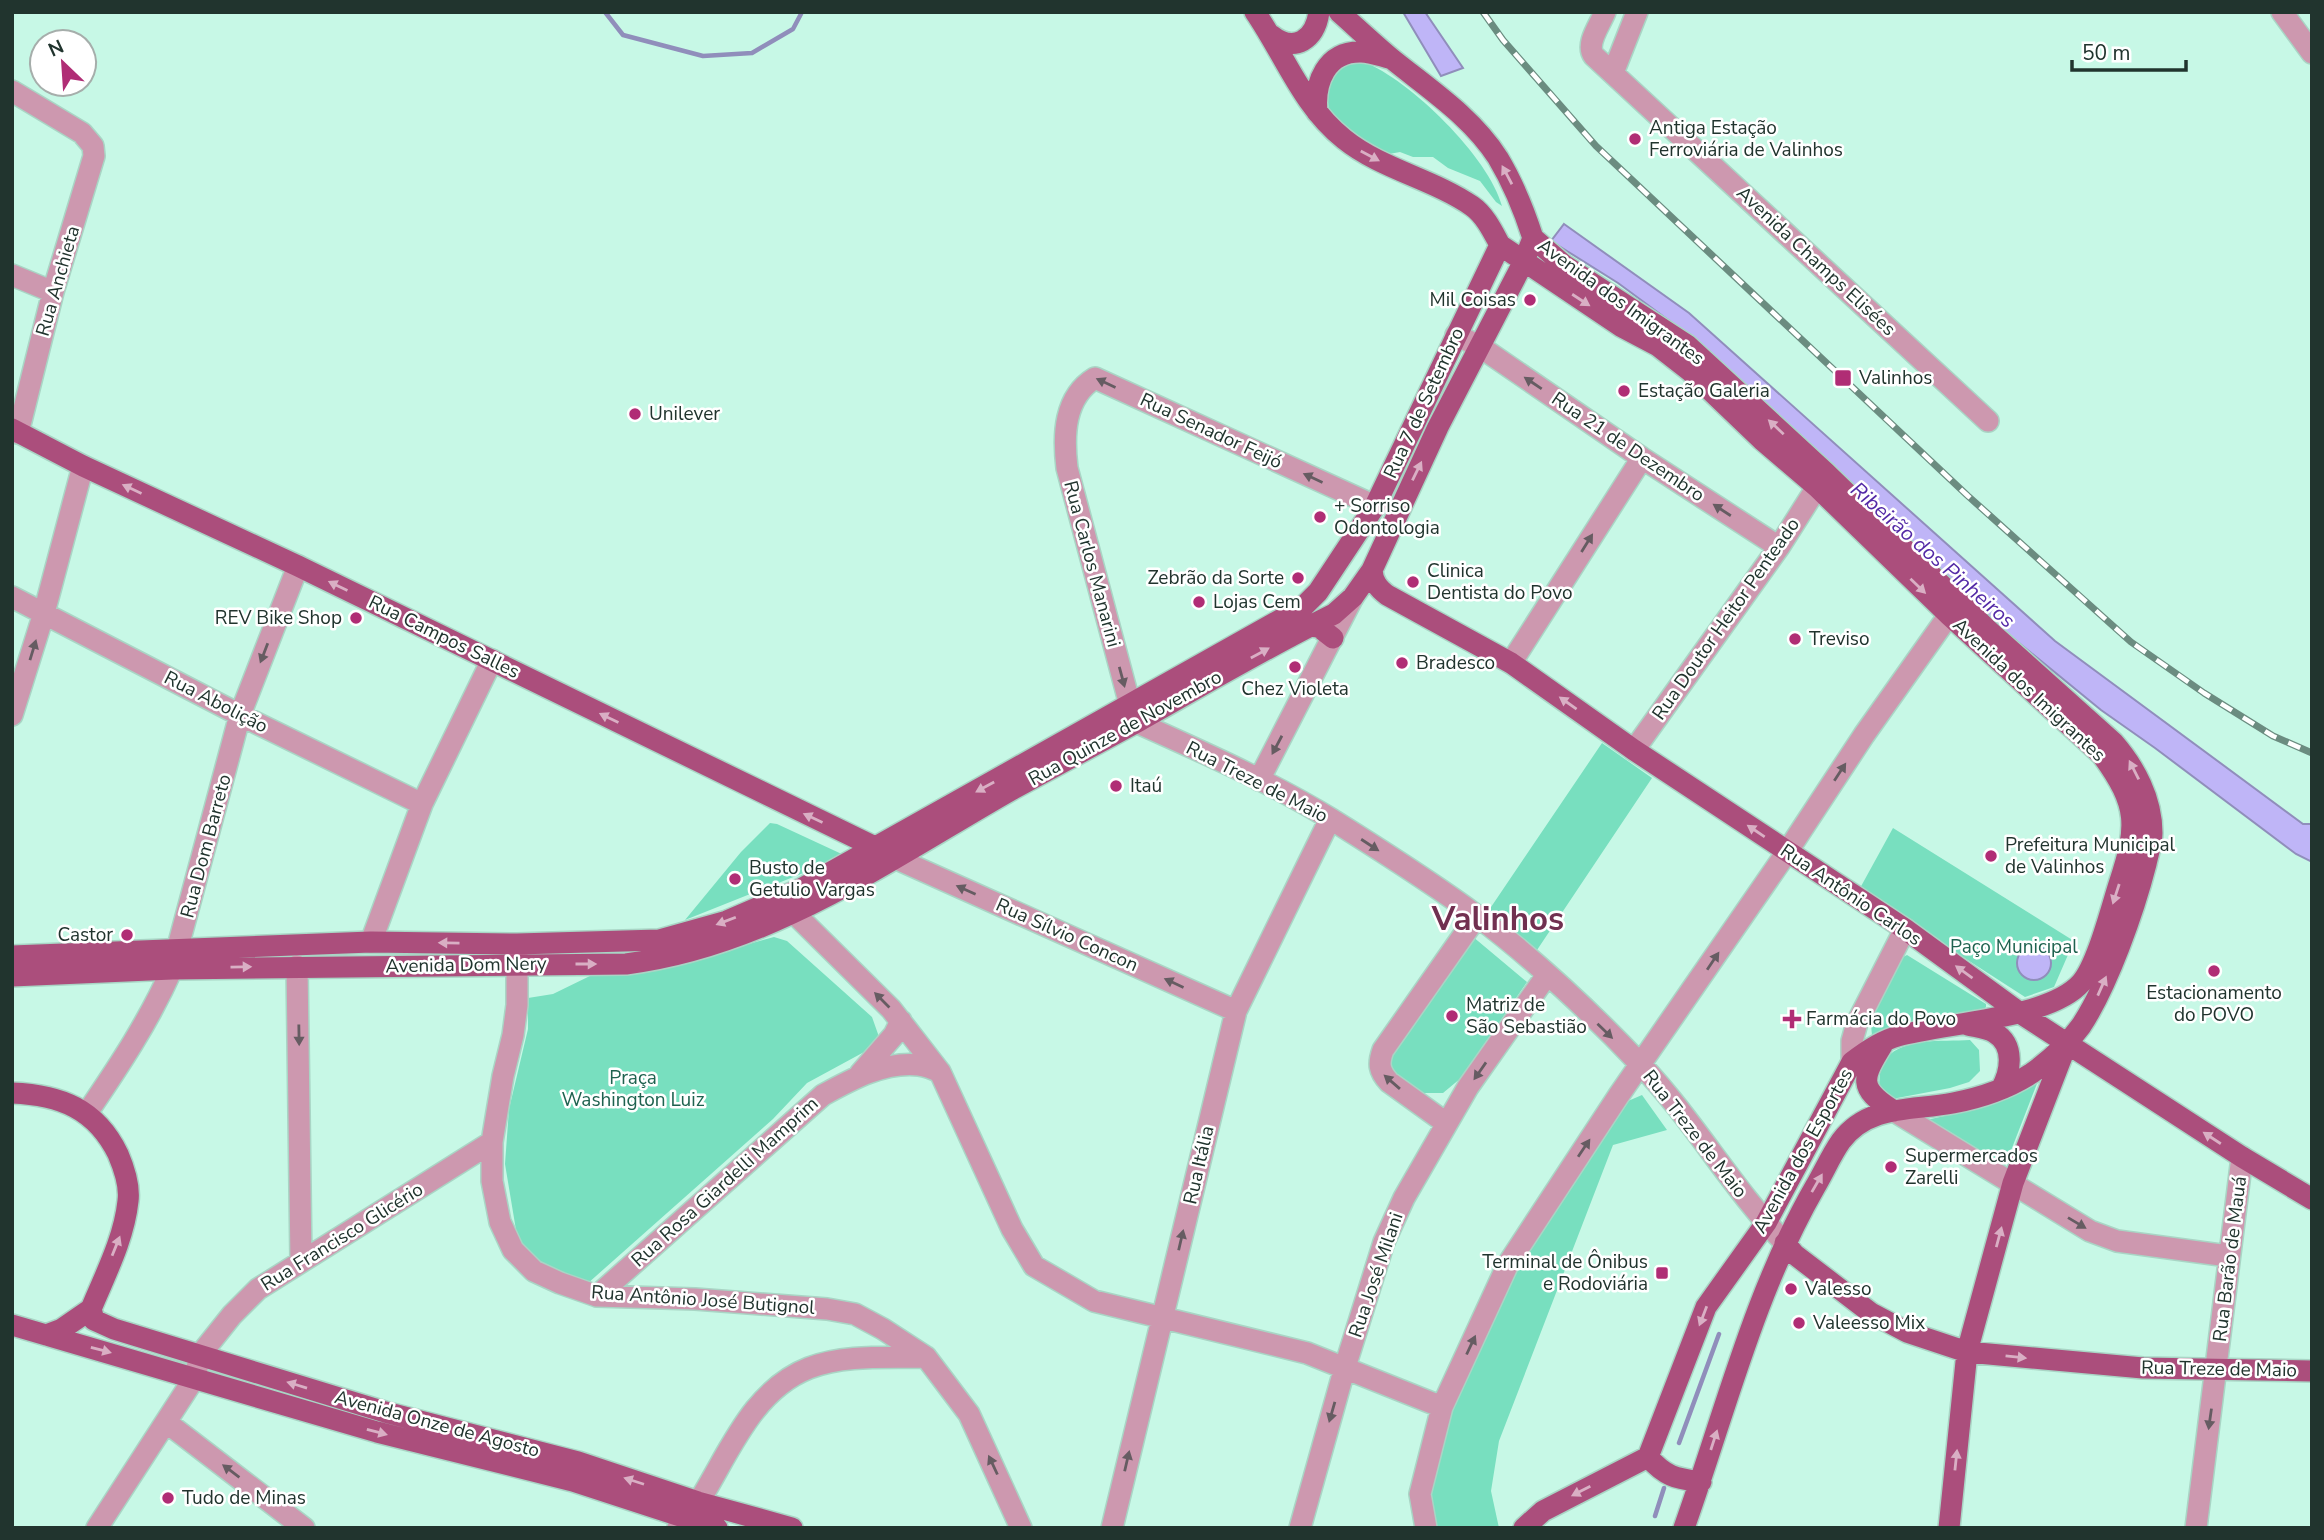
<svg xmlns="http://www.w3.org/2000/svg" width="2324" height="1540" font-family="'Nunito Sans',sans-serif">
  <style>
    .green { fill: #78dfbf }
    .water { fill: #bfb5f7; stroke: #908ebb; stroke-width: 2 }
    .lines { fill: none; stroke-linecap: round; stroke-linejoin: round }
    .stream { stroke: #908ebb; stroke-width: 4.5 }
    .minor-casing { stroke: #a9d5c5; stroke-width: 24 }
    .major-casing { stroke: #a9d5c5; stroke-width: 24 }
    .minor { stroke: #cd98af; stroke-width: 21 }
    .major { stroke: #ab4e7c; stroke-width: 21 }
    .rail-casing { stroke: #6b8c80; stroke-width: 7 }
    .rail { stroke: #fff; stroke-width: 4.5; stroke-dasharray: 13; stroke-linecap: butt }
    .oneway { fill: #d9afc4 }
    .oneway2 { fill: #665c62 }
    .poi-dot { fill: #b02d75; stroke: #fff; stroke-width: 2.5 }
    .labels { text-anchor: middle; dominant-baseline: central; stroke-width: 5; stroke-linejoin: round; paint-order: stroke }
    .poi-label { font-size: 19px; fill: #21342e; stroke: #fff; text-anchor: start }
    .street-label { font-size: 19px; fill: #21342e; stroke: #fff }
    .park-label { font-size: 19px; fill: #1e624f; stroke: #fff }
    .water-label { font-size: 21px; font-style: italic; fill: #5329a6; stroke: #fff }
    .town-label { font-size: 33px; font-weight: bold; fill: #713050; stroke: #fff }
  </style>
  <rect width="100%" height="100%" fill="#c7f8e6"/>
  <path class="green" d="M1364,62C1410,80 1489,157 1502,206L1496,202L1480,181L1448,168L1433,157H1413L1400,152L1389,154L1360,142L1335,120L1329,110L1327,95L1331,77L1342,66Z
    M1602,743L1652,778L1533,956L1487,913Z
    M770,823L777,824L846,856L685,920L741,852Z
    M1893,828L2074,941L2054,987L2025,997L1859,890Z
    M1472,936L1527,982L1461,1078L1443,1093H1421L1392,1071L1390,1057Z
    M774,937L787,941L872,1017L878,1034L877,1045L807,1083L773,1119L587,1284L574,1281L526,1256L517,1236L505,1164L509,1109L528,1029V998L553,994L594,974L648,972Z
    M1907,955L1986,1004V1007L1982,1012L1872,1035L1870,1015L1899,959Z
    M1970,1040L1979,1050L1980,1071L1969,1082L1950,1088L1892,1099L1879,1086C1880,1079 1879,1070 1882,1064C1898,1036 1943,1042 1970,1040Z
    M2038,1081L2005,1166L1922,1121L1971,1110L2008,1098Z
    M1642,1095L1667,1130L1613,1145L1499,1441L1491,1491L1499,1528H1437L1432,1511L1430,1483L1443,1424L1508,1284L1559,1197L1628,1101Z"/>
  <path class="water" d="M1403,12H1425L1463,68L1441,76Z
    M1564,224L1689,313L2055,641L2303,824H2312V862L2296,854L2155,748L2101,710L1975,607L1675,325L1618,283L1551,241Z
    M2017 963a17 17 0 1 1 34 0a17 17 0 1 1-34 0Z"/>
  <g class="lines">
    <path class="stream" d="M605,12L623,35L703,56L752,53L793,29L802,12
      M1679,1443L1719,1334
      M1655,1516L1664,1488"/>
    <defs>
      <path id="minor" d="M1605,12C1600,25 1585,44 1594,56L1988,421
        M2282,12L2312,53
        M1613,73L1637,12
        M12,91L82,133L93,146L94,156L53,292L18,433
        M12,275L53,292
        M1456,335L1479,346L1642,458L1779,547
        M1375,506L1095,378C1064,397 1063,435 1067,468L1130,705L1136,722C1202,752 1269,781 1331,819C1380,850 1430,881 1477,916C1533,958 1594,1015 1642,1066C1694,1121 1732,1188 1785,1243
        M12,597L240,715L422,804
        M1511,663L1642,458
        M12,715L44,613L83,466
        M1634,750L1779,547L1826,473
        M1259,780L1353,597
        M897,859L1236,1011
        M795,914L891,1009L940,1072L1012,1229L1034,1266L1094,1301L1307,1353L1442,1407
        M371,942L422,804L492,660
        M517,949V1005L513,1035L503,1076L492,1142V1181L500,1222L513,1250L534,1271L560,1283L597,1296L695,1299L827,1309L855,1314L883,1329L926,1357L969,1414L1021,1528
        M297,966L301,1261
        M1852,1062V1041L1857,1023L1905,929
        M860,1074L894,1035L901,1021
        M1894,1111L2090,1231L2117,1241L2228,1256
        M87,1113C119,1066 149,1021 172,969L240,715L298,566
        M1446,1123L1389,1082C1379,1071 1378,1064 1383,1050L1477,916
        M597,1296L823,1095C852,1079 885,1061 919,1065C926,1066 934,1069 940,1072
        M166,1422L304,1528
        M97,1528L195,1377L200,1355L232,1315L258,1289L492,1142
        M678,1528C685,1517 694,1509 701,1498C730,1451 753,1390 809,1368C845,1354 888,1358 926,1357
        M1112,1528L1236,1011L1330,819
        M1300,1528L1345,1367L1384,1242L1404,1198L1468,1087L1547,975
        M1426,1528L1420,1494L1442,1407L1508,1264L1619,1095L1787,852L1864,735L1949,615
        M2196,1528L2242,1157"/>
      <path id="major" d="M1255,12C1284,54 1303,107 1344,139C1381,169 1433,179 1472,206C1485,215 1493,232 1500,245L1622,327L1658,346L1690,371L1762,440L1817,487L1949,615L2102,755C2139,806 2138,826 2119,884C2111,909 2097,965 2081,983C2049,1019 1944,1023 1898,1036C1881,1041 1866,1051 1852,1062L1766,1223L1706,1307L1648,1457L1543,1511L1524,1528
        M1339,12C1357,28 1374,44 1392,59C1429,89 1472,117 1498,158C1513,183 1524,210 1533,238
        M1271,35C1295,54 1315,39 1319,12
        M1317,112C1314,83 1326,51 1361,52C1370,52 1381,56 1389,58
        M1533,238L1564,265L1687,345L1826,473L1987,629L2113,742C2135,767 2152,799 2152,833C2152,843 2148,854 2146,864C2134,911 2108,985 2081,1026C2068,1044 2050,1060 2032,1073C2009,1088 1979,1098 1953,1103C1912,1111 1869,1104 1841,1141C1831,1155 1824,1172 1815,1187C1754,1293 1725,1413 1684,1528
        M12,429L83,466L298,566L883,851
        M1372,570C1373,582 1378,588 1387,595L1511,663L1634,750L1905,929L2020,1013L2242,1157L2312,1199
        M1309,626L1319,627L1333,638
        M12,956L371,942L517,944L659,940L727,921L801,889L1303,607L1318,592L1375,506L1500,245
        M12,976L172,969L626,964C770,946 890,859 1013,789C1055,766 1097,744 1139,721C1203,685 1267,647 1334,614L1353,597L1372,570L1438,427L1524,261L1533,238
        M1968,1025C1976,1027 1988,1028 1995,1033C2015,1045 2011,1072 2001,1089
        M1883,1044C1862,1078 1857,1088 1894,1111
        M12,1093C61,1095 96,1109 118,1154C124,1168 130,1186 128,1201C124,1239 105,1275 91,1309
        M1785,1243L1794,1254L1871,1313L1907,1332L1967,1352L2143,1368L2312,1371
        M91,1309L94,1320L114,1329L385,1412L578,1462L698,1502L792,1528
        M12,1325L377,1432L573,1481L717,1528
        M46,1335L62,1329L91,1309
        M1648,1457C1666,1477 1675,1478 1701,1482
        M1949,1528L1967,1352L2013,1183L2066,1046"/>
    </defs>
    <use href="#minor" class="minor-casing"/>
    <use href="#major" class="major-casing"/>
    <use href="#minor" class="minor"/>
    <use href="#major" class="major"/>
    <defs>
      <path id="rail" d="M1483,12L1503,40L1596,146L1968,496L2131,642L2204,693L2273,736L2312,753"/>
    </defs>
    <use href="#rail" class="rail-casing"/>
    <use href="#rail" class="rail"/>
  </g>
  <defs><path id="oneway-solid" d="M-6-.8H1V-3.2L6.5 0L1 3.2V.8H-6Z" transform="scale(1.75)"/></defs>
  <g class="oneway">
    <use href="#oneway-solid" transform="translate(1370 156) rotate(28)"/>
    <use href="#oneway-solid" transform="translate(1507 175) rotate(-118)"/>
    <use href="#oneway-solid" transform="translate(1581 300) rotate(33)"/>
    <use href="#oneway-solid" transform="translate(1776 427) rotate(-137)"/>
    <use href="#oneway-solid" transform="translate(1417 471) rotate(-64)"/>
    <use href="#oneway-solid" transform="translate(132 489) rotate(-155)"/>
    <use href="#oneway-solid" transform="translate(338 586) rotate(-154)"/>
    <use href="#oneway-solid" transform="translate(1918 586) rotate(44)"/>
    <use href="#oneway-solid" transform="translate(1260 653) rotate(-29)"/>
    <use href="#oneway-solid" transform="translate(1568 703) rotate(-145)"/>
    <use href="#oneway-solid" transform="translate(609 718) rotate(-154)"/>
    <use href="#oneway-solid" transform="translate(2134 770) rotate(-117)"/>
    <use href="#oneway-solid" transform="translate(985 787) rotate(151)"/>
    <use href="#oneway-solid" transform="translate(813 818) rotate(-155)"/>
    <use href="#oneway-solid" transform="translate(1756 831) rotate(-146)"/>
    <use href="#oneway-solid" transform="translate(2116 894) rotate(108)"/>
    <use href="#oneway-solid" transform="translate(726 921) rotate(159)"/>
    <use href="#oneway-solid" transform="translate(449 943) rotate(-179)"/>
    <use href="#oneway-solid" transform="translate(586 964)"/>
    <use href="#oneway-solid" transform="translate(241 967) rotate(-1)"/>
    <use href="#oneway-solid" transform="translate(1964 972) rotate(-144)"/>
    <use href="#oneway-solid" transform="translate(2102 986) rotate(-66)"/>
    <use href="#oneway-solid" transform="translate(2212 1138) rotate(-147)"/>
    <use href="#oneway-solid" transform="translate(1817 1183) rotate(-60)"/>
    <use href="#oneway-solid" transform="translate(1999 1237) rotate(-75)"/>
    <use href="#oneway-solid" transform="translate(116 1246) rotate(-68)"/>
    <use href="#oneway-solid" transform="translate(1703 1316) rotate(111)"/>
    <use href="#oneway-solid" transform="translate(101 1350) rotate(15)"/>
    <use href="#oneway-solid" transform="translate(2016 1357) rotate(6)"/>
    <use href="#oneway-solid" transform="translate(297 1385) rotate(-163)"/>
    <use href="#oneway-solid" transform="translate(377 1432) rotate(15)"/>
    <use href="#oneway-solid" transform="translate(1714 1440) rotate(-72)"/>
    <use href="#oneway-solid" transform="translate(1956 1460) rotate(-84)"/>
    <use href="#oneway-solid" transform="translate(634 1481) rotate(-162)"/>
    <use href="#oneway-solid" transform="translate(1581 1491) rotate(153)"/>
  </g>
  <g class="oneway2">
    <use href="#oneway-solid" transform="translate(1106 383) rotate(-155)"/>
    <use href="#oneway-solid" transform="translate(1533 383) rotate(-146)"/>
    <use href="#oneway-solid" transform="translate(1313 478) rotate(-155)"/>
    <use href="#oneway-solid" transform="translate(1722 510) rotate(-147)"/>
    <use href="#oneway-solid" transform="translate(1587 543) rotate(-58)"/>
    <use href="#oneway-solid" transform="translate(33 650) rotate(-73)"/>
    <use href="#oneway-solid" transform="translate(264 653) rotate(111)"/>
    <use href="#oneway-solid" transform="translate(1122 677) rotate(75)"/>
    <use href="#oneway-solid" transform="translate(1277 745) rotate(118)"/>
    <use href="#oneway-solid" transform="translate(1840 772) rotate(-57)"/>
    <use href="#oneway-solid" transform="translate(1370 845) rotate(33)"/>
    <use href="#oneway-solid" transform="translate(966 890) rotate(-156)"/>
    <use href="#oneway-solid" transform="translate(1713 961) rotate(-56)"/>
    <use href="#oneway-solid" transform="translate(1174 983) rotate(-155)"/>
    <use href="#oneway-solid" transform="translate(882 1000) rotate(-135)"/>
    <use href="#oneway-solid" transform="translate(1605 1031) rotate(44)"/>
    <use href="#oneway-solid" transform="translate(299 1035) rotate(89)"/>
    <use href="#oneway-solid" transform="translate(1480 1071) rotate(125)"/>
    <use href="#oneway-solid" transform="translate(1392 1082) rotate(-139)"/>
    <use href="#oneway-solid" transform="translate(1584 1148) rotate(-56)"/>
    <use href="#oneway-solid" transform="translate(2077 1223) rotate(31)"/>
    <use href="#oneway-solid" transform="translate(1181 1240) rotate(-77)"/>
    <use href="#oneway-solid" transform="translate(1471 1345) rotate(-65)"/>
    <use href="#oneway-solid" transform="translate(1332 1412) rotate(106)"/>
    <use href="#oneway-solid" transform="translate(2210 1419) rotate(98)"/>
    <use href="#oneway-solid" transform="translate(1127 1461) rotate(-77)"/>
    <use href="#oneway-solid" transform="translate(993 1465) rotate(-115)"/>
    <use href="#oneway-solid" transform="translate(231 1471) rotate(-143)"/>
  </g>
  <g class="poi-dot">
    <circle cx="1635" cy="139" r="7"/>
    <circle cx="1530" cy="300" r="7"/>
    <rect x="1834" y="369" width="18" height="18" rx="3.5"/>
    <circle cx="1624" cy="391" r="7"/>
    <circle cx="635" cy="414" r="7"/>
    <circle cx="1320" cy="517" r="7"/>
    <circle cx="1298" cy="578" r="7"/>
    <circle cx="1413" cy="582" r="7"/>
    <circle cx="1199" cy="602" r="7"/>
    <circle cx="356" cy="618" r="7"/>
    <circle cx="1795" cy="639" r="7"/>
    <circle cx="1402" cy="663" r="7"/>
    <circle cx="1295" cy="667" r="7"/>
    <circle cx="1116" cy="786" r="7"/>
    <circle cx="1991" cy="856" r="7"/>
    <circle cx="735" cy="879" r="7"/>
    <circle cx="127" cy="935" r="7"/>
    <circle cx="2214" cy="971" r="7"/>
    <circle cx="1452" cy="1016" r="7"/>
    <path d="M1788.5 1008.5h7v7h7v7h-7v7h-7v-7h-7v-7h7z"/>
    <circle cx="1891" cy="1167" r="7"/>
    <rect x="1655" y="1266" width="14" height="14" rx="3.5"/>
    <circle cx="1791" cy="1289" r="7"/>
    <circle cx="1799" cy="1323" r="7"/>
    <circle cx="168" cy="1498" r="7"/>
  </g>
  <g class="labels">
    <g class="poi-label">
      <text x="1649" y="128">Antiga Estação<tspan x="1649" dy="22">Ferroviária de Valinhos</tspan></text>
      <text x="1516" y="300" text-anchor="end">Mil Coisas</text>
      <text x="1859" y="378">Valinhos</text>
      <text x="1638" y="391">Estação Galeria</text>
      <text x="649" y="414">Unilever</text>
      <text x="1334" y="506">+ Sorriso<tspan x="1334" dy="22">Odontologia</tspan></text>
      <text x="1427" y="571">Clinica<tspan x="1427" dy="22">Dentista do Povo</tspan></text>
      <text x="1284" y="578" text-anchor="end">Zebrão da Sorte</text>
      <text x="1213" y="602">Lojas Cem</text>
      <text x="342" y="618" text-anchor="end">REV Bike Shop</text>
      <text x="1809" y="639">Treviso</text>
      <text x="1416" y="663">Bradesco</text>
      <text x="1295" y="689" text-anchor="middle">Chez Violeta</text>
      <text x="1130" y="786">Itaú</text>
      <text x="2005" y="845">Prefeitura Municipal<tspan x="2005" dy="22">de Valinhos</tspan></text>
      <text x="749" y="868">Busto de<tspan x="749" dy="22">Getulio Vargas</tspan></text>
      <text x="113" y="935" text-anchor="end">Castor</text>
      <text x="2214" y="993" text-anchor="middle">Estacionamento<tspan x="2214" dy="22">do POVO</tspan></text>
      <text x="1466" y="1005">Matriz de<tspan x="1466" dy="22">São Sebastião</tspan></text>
      <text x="1806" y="1019">Farmácia do Povo</text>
      <text x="1905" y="1156">Supermercados<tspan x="1905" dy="22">Zarelli</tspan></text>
      <text x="1648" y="1262" text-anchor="end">Terminal de Ônibus<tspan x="1648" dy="22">e Rodoviária</tspan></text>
      <text x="1805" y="1289">Valesso</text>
      <text x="1813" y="1323">Valeesso Mix</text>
      <text x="182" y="1498">Tudo de Minas</text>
    </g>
    <g class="street-label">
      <text transform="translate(1816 261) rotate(43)">Avenida Champs Elisées</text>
      <text transform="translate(58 281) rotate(-74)">Rua Anchieta</text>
      <text transform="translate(1621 302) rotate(36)">Avenida dos Imigrantes</text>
      <text transform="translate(1424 403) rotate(-65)">Rua 7 de Setembro</text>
      <text transform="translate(1211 431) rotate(25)">Rua Senador Feijó</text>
      <text transform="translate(1628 447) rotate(34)">Rua 21 de Dezembro</text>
      <text transform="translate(1092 564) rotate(75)">Rua Carlos Manarini</text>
      <text transform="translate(1726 619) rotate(-55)">Rua Doutor Heitor Penteado</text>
      <text transform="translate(444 637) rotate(26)">Rua Campos Salles</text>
      <text transform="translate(2029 690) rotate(43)">Avenida dos Imigrantes</text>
      <text transform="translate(216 702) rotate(27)">Rua Abolição</text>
      <text transform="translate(1125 728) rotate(-29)">Rua Quinze de Novembro</text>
      <text transform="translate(1257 782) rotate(27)">Rua Treze de Maio</text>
      <text transform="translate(206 846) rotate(-75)">Rua Dom Barreto</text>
      <text transform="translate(1851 895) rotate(34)">Rua Antônio Carlos</text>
      <text transform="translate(1067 935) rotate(24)">Rua Sílvio Concon</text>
      <text transform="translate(466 965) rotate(-1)">Avenida Dom Nery</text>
      <text transform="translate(1695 1134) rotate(52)">Rua Treze de Maio</text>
      <text transform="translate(1803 1151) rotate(-61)">Avenida dos Esportes</text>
      <text transform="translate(1199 1165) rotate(-77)">Rua Itália</text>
      <text transform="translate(725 1182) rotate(-42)">Rua Rosa Giardelli Mamprim</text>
      <text transform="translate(342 1237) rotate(-32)">Rua Francisco Glicério</text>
      <text transform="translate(2230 1259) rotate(-83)">Rua Barão de Mauá</text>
      <text transform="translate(1376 1275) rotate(-71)">Rua José Milani</text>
      <text transform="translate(703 1300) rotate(4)">Rua Antônio José Butignol</text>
      <text transform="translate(2219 1369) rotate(1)">Rua Treze de Maio</text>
      <text transform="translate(437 1424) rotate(15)">Avenida Onze de Agosto</text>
    </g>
    <g class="park-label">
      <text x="2014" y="947">Paço Municipal</text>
      <text x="633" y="1078">Praça<tspan x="633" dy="22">Washington Luiz</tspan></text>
    </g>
    <g class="water-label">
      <text transform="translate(1933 555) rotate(41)">Ribeirão dos Pinheiros</text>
    </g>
    <g class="town-label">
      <text x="1498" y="919">Valinhos</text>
    </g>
  </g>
  <rect width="2324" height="1540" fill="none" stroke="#21342e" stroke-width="28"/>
  <g transform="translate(63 63) rotate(335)"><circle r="33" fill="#ffffff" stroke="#a6aeab" stroke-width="2"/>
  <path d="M0-5L12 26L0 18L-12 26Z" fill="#b02d75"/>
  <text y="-10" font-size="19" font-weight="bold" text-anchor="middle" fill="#21342e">N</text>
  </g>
  <path d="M2072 60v10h114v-10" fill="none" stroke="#21342e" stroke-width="3.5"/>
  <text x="2082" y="60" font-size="21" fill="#21342e" stroke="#ffffff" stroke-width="5" paint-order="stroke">50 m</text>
</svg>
